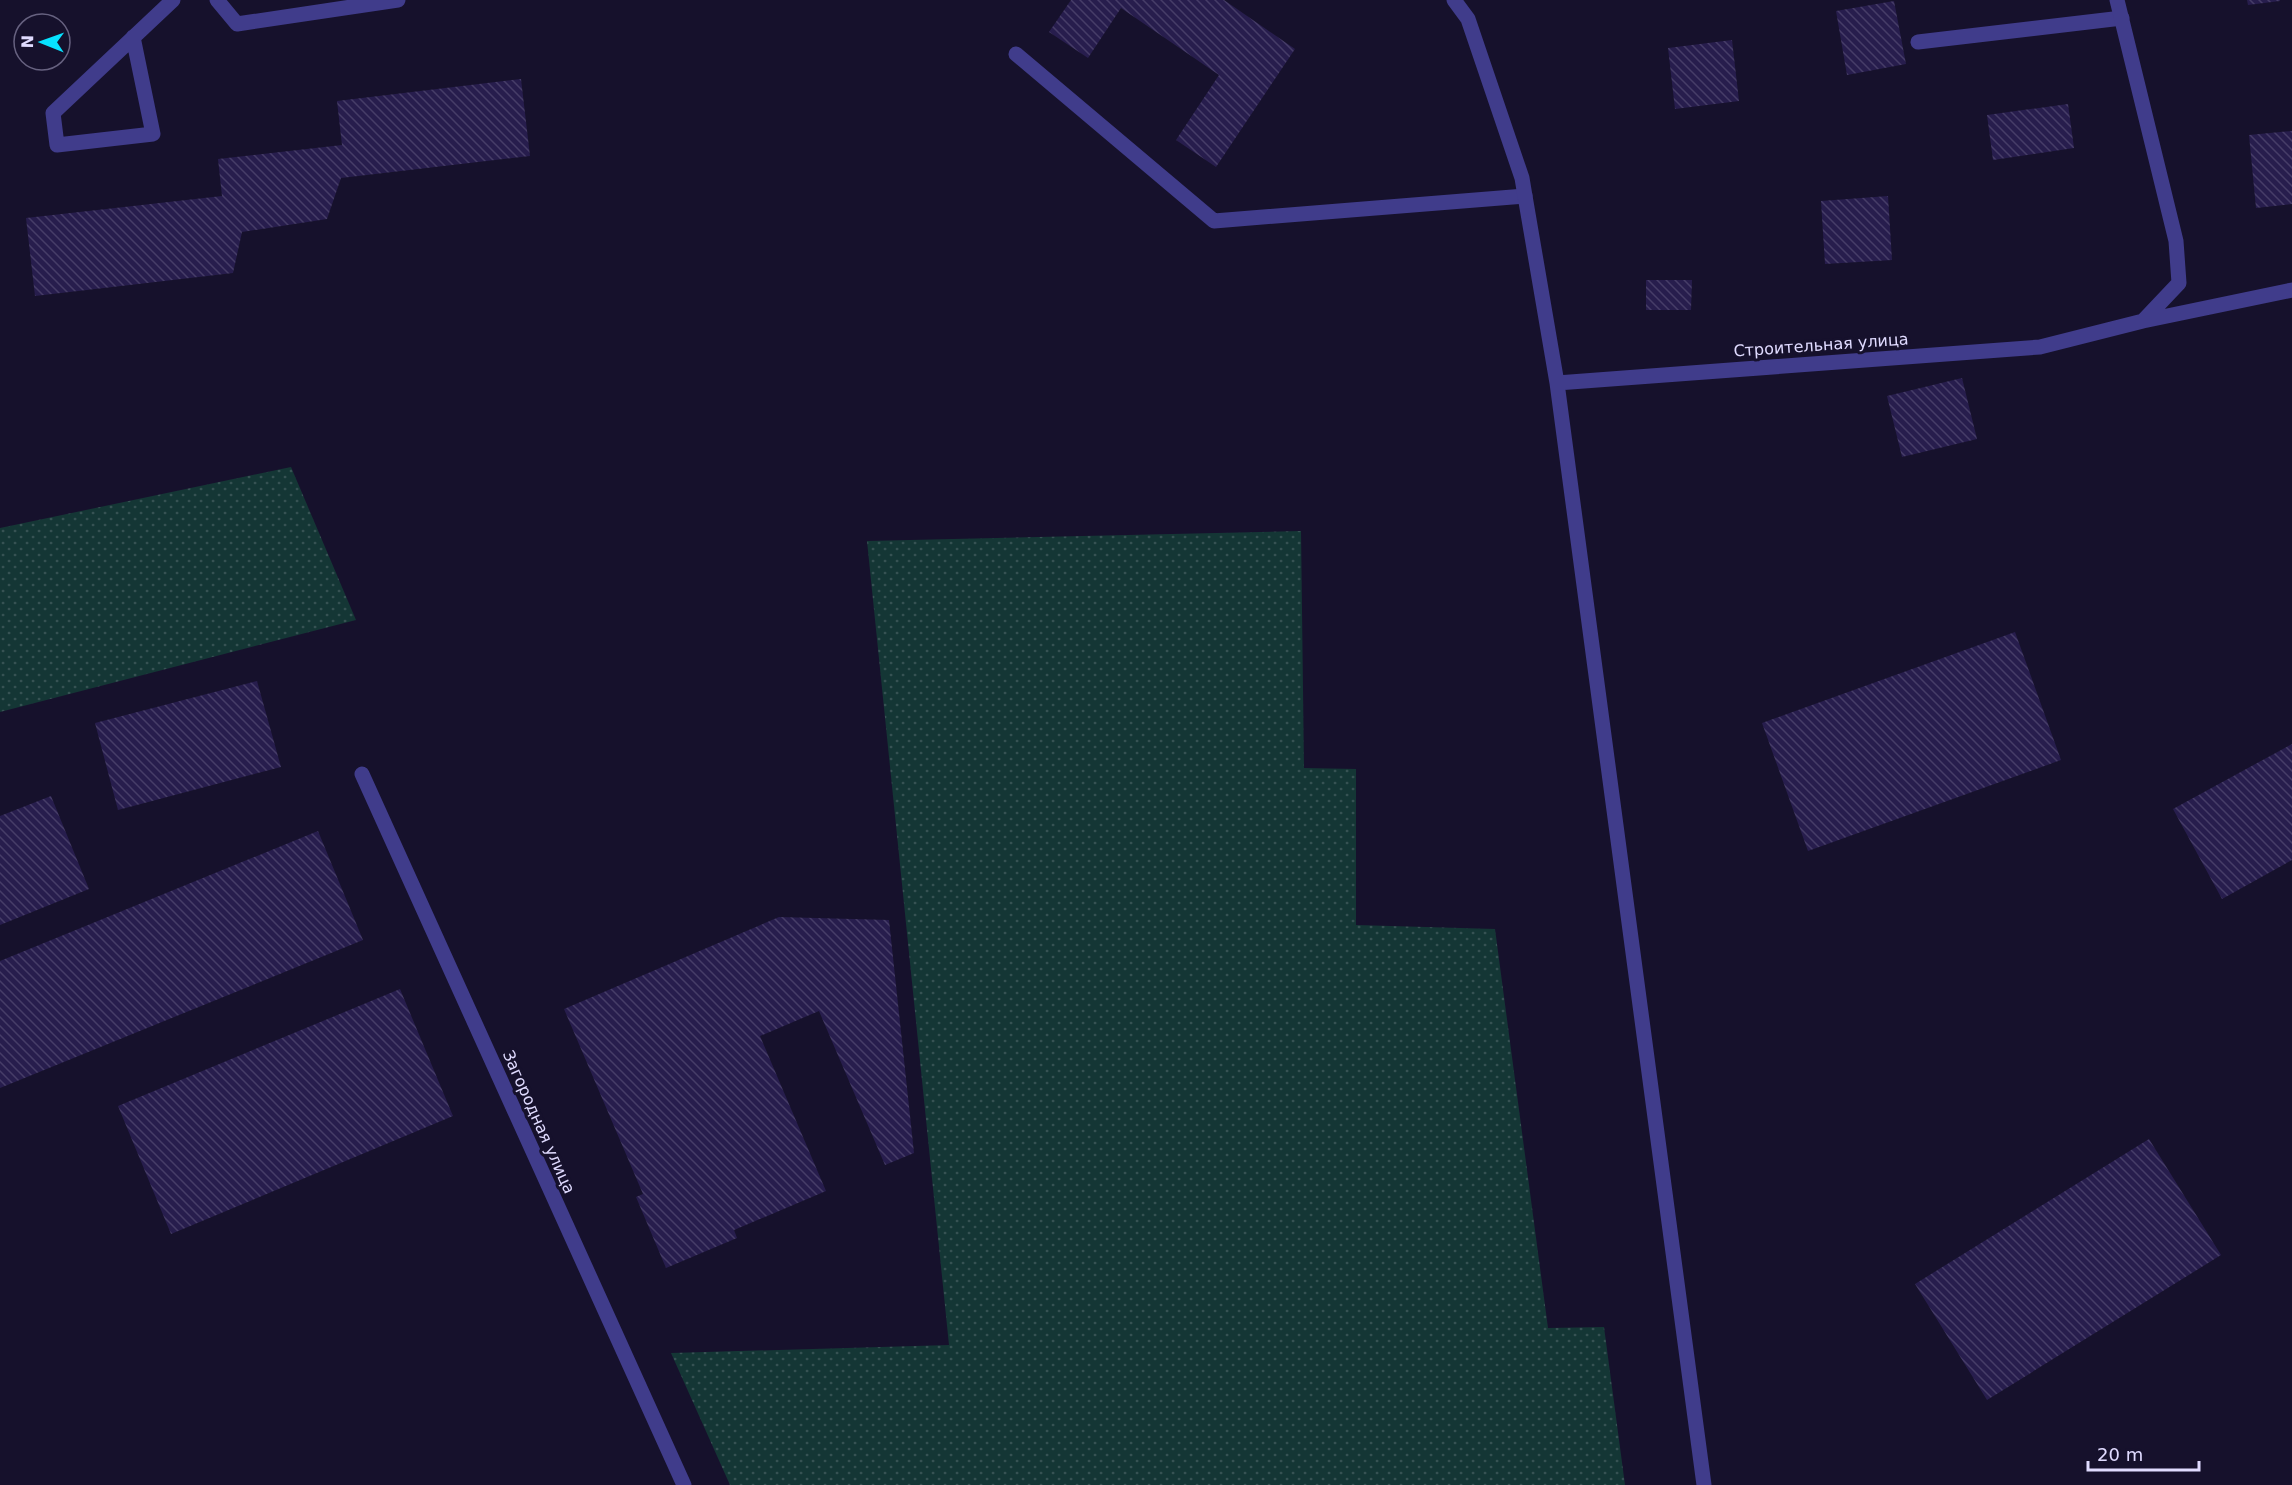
<svg xmlns="http://www.w3.org/2000/svg" width="2292" height="1485" font-family="'DejaVu Sans',sans-serif">
  <style>
    .grass { fill: url(#grass-dots) }
    .building { fill: url(#building-back-hatch) }
    .lines { fill: none; stroke-linecap: round; stroke-linejoin: round }
    .service { stroke: #403c8b; stroke-width: 15 }
    .minor { stroke: #403c8b; stroke-width: 15 }
    .labels { text-anchor: middle; dominant-baseline: central; stroke-width: 6; stroke-linejoin: round; paint-order: stroke }
    .street-label { font-size: 16px; fill: #e0dbff; stroke: #16112c }
  </style>
  <defs>
    <pattern id="grass-dots" width="8" height="8" patternUnits="userSpaceOnUse" patternTransform="scale(1.5)"><rect width="8" height="8" fill="#143635"/><path d="M2 2h.1M6 6h.1" fill="none" stroke="#365253" stroke-width="1.8" stroke-linecap="round"/></pattern>
    <pattern id="building-back-hatch" width="6" height="6" patternUnits="userSpaceOnUse" patternTransform="scale(1.5)"><rect width="6" height="6" fill="#271d4d"/><path d="M-1 5l2 2M0 0l6 6M5-1l2 2" fill="none" stroke="#463d68"/></pattern>
  </defs>
  <rect width="100%" height="100%" fill="#16112c"/>
  <path class="grass" d="M291,467L356,620L0,712V528Z
    M1301,531L1304,768L1356,769V925L1495,929L1548,1328L1604,1327L1625,1485H730L671,1353L949,1345L867,541Z"/>
  <path class="building" d="M1071,0H1224L1295,49L1216,167L1176,140L1219,75L1121,8L1088,58L1049,32Z
    M2247,0H2280V1L2248,5Z
    M1894,1L1906,64L1847,75L1836,11Z
    M1732,40L1739,101L1675,109L1668,48Z
    M521,79L530,156L341,178L327,219L242,232L233,273L35,296L26,218L222,196L218,159L342,145L337,101Z
    M2068,104L2074,148L1993,160L1987,115Z
    M2292,131V204L2256,208L2249,135Z
    M1888,196L1892,260L1825,264L1821,201Z
    M1646,280H1692L1691,310H1646Z
    M1962,378L1977,439L1902,457L1887,396Z
    M2015,632L2061,760L1808,851L1762,723Z
    M257,681L281,767L118,810L95,723Z
    M2292,744V860L2222,899L2173,809Z
    M51,796L89,889L0,925V816Z
    M318,831L363,940L0,1088V961Z
    M779,917L889,920L914,1153L885,1165L819,1011L760,1036L826,1191L734,1230L737,1238L666,1268L636,1197L643,1194L564,1009Z
    M400,989L453,1116L171,1234L118,1106Z
    M2149,1139L2221,1255L1987,1400L1915,1284Z"/>
  <g class="lines">
    <path class="service" d="M217,0L237,24L398,0
      M133,37L153,134L57,145L53,113L173,0
      M1918,42L2122,18
      M1016,54L1214,221L1525,196"/>
    <path class="minor" d="M1454,0L1468,19L1522,178L1525,196L1557,383L1704,1485
      M2143,321L2292,290
      M1557,383L2040,347L2143,321L2179,283L2176,241L2117,0
      M362,774L684,1485"/>
  </g>
  <g class="labels">
    <g class="street-label">
      <text transform="translate(1821 345) rotate(-4)">Строительная улица</text>
      <text transform="translate(539 1122) rotate(66)">Загородная улица</text>
    </g>
  </g>
  <g transform="translate(42 42) rotate(271)"><circle r="28" fill="#16112c" stroke="#676280" stroke-width="1.5"/>
  <path d="M0-4.5L10 22L0 15L-10 22Z" fill="#07e2ff"/>
  <text y="-9" font-size="16" font-weight="bold" text-anchor="middle" fill="#e0dbff">N</text>
  </g>
  <path d="M2088 1461v9h111v-9" fill="none" stroke="#e0dbff" stroke-width="3"/>
  <text x="2097" y="1461" font-size="18" fill="#e0dbff" stroke="#16112c" stroke-width="4.5" paint-order="stroke">20 m</text>
</svg>
